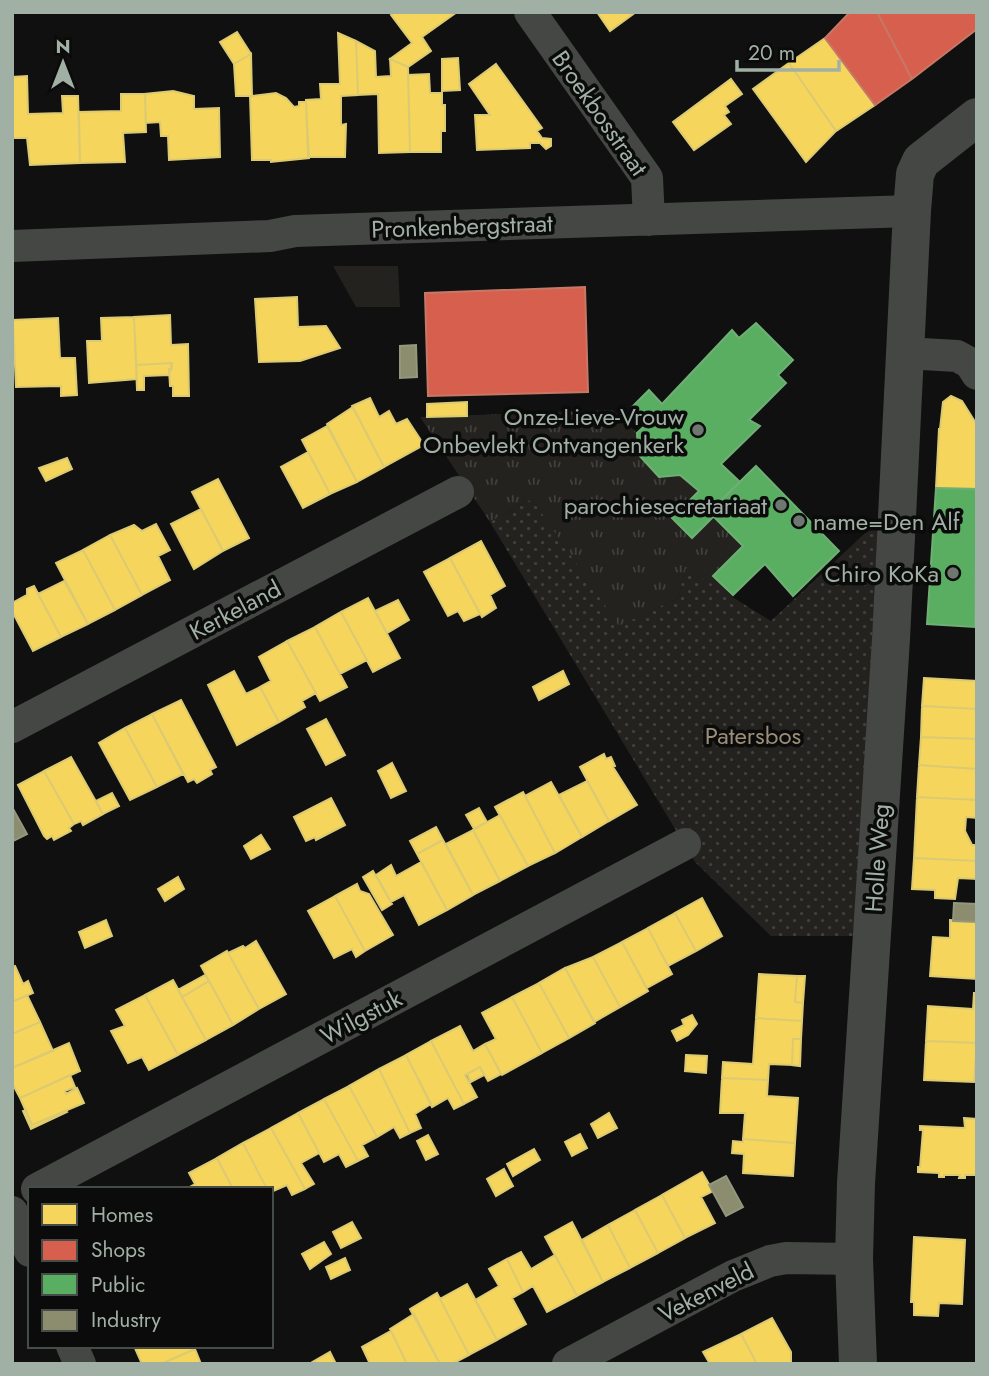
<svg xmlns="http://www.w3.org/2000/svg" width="989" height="1376" font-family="Jost,sans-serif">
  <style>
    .grass { fill: url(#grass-tufts) }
    .park { fill: url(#park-dots) }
    .garden { fill: #24221e }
    .homes { fill: #f6d55c; stroke: #dcca72; stroke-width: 2 }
    .shops { fill: #d6604d; stroke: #c67867; stroke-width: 2 }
    .public { fill: #5aae61; stroke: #6faf75; stroke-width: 2 }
    .industry { fill: #8c8c6e; stroke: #92977e; stroke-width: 2 }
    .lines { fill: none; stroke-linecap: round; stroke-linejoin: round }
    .minor { stroke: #444744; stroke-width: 32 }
    .tertiary { stroke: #444744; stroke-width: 38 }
    .poi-dot { fill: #6e7870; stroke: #0a0b0a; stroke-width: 2.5 }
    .labels { text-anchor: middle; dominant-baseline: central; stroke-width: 7; stroke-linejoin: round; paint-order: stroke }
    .street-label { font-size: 24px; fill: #a1b0a4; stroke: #0a0b0a }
    .poi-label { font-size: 24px; fill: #a1b0a4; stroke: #0a0b0a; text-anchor: end }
    .park-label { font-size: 24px; fill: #9b8d78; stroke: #0a0b0a }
  </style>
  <defs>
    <pattern id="grass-tufts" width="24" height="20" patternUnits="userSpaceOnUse" patternTransform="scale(1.75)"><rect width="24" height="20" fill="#24221e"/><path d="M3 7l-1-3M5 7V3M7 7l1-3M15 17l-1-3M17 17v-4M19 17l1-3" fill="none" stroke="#41403c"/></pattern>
    <pattern id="park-dots" width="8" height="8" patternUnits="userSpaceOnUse" patternTransform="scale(1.75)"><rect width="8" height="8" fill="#24221e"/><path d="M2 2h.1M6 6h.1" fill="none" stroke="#41403c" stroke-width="1.8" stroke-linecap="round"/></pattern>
  </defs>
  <rect width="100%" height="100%" fill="#0f100f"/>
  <path class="grass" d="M612,410L637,433L638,454L659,476L680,475L699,491L673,519L692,538L714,516L743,546L713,575L732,597L686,569L678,598L618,627L532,499L490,522L420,417Z"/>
  <path class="park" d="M532,499L619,626L678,598L686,568L771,621L878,521L857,936H771L695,862L490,522Z"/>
  <path class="garden" d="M398,266L400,307H356L333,266Z"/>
  <path class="homes" d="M395,12H457L422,37L431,51L408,67L390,59L412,43L391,15Z
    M597,12H636L610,31Z
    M237,32L251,54L234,64L220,42Z
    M338,33L356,41L358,95L341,96V125L346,124L345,157H308L306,100L321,99L320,84H340Z
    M825,38L875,105L836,131L789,63Z
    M356,41L375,51L376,77L391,76L390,59L408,67L410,152L379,153L378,94L358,95Z
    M251,54L252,96L276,93L286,98L294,107L299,106V102H306L309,158L271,162V160H252L250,96H236L234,64Z
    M458,58L460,90L442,91V59Z
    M789,63L836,131L806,162L753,89Z
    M496,64L542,128L537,131L542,138L551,139V146L546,149L540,143H530V148L477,150L475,115H490L469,84Z
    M429,74L430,93H442V105H445V131H441V152H410L408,75Z
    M27,76L28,114L63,113L62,96H78L80,163L30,165L27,138H12V77Z
    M731,79L742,94L725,106L729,112L724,115L731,124L694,150L673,122Z
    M173,91L194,96V109L219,108L220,157L169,160L168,136H161L160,122L146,123L145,94Z
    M121,94H145L146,132L123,133L125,162L80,163L79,112L121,111Z
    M297,297L298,327L326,326L340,348L300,361L259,362L255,299Z
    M170,315L171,345L188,344L189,396H173V386H170L169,369H172V363L136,365L134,317Z
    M134,317L137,379L89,383L87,341H102L101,318Z
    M58,318L60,358H75L77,395L61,396V386L16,387L13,320Z
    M172,363L169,375L144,376V390H137L136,365Z
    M951,396L962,401L977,425V489L936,488L939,429H940L943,402Z
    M370,398L379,417L389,411L396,424L407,419L424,445L384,467L352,406Z
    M467,402V416L427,417V404Z
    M353,407L384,467L357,482L327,424Z
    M327,426L357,482L330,494L302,440Z
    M308,452L330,494L303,508L281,467Z
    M67,458L72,469L46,481L39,468Z
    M218,479L249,538L223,551L192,492Z
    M201,509L223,551L194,569L171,524Z
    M156,524L170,550L158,556L170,580L142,595L110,535L134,525L142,531Z
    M110,535L142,595L115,610L83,550Z
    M481,541L505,586L490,595L496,608L482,617L450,558Z
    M83,550L115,610L88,624L56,563Z
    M450,558L480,614L464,621L458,611L448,616L424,572Z
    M64,581L88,624L61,637L38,594Z
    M34,586L61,637L33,651L12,611V603L27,595V589Z
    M368,598L400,658L373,672L341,612Z
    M398,600L409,620L387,633L375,611Z
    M341,612L367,660L340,674L315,627Z
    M315,627L347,687L320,701L287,641Z
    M287,641L316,693L302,701L305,707L279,722L260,687L271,681L259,657Z
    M234,671L246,694L260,687L279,722L237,745L208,685Z
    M563,671L569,684L539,700L533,687Z
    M924,678L977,681V709L922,706Z
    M181,700L216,767L210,770L212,774L197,783L194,779L188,782L152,714Z
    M922,706L977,709V739L921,737Z
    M152,714L183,774L157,787L125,728Z
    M326,719L345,755L326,765L307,729Z
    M125,728L157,787L130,800L99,743Z
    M921,737L977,739V769L919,765Z
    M604,754L606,759L611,757L615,766L613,767L637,805L609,821L580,767Z
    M71,757L103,814L83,825L81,821L74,824L44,771Z
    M392,763L406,791L391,798L378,771Z
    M919,765L977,769V800L917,797Z
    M44,771L74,824L69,828L71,831L54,840L52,836L47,839L44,836L18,785Z
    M587,781L609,821L582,837L559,795Z
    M551,782L582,837L555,853L525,796Z
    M523,792L555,853L528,866L495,807Z
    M112,793L119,806L103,814L96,801Z
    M917,797L977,800V818L966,817L965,831L972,845H977V861L914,858Z
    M331,798L345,825L316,840L315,837L306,841L294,817Z
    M479,808L487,822L474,829L466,815Z
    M500,815L528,866L500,881L473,830Z
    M436,827L443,840L417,854L410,841Z
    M473,830L500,881L473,895L446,844Z
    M261,835L270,849L251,859L244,846Z
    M443,840L473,895L447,910L417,854Z
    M914,858L977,861V879L958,878L955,899L935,898V890L912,889Z
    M421,862L447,910L419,925L404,895L391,902L376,875L391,865L396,876Z
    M373,871L392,904L382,910L363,877Z
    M178,877L184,889L165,901L158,889Z
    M357,884L360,891L369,894L393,935L365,951L335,896Z
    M335,896L365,951L356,957L352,949L334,958L308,911Z
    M702,898L722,936L696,951L675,913Z
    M675,913L696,951L668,966L648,928Z
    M106,920L112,936L85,948L79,932Z
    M950,920L977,922V979L930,976L933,937L950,938Z
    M648,928L672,974L647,988L622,942Z
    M256,941L286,994L259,1009L228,953L243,946L245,948Z
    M622,942L648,991L620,1007L593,957Z
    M227,951L259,1009L233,1025L201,966Z
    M593,957L620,1007L594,1022L565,968Z
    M15,966L23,984L28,981L33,993L12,1002V967Z
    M565,968L595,1023L569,1038L539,983Z
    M759,974L797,976L795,1002L803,1003L802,1021L756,1018Z
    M205,975L209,981L182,997L178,990Z
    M797,976H805L803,1003L795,1002Z
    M173,980L206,1040L178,1055L145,995Z
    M209,981L233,1025L206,1040L182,997Z
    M539,983L569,1038L542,1053L512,997Z
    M974,993H977V1043L926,1041L928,1006L973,1009Z
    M27,995L40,1022L12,1034V1002Z
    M145,995L178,1055L149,1070L142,1057L128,1063L111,1031L125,1026L116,1010Z
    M512,997L542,1053L502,1075L485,1044L496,1039L482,1013Z
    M692,1015L697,1024L688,1035L677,1041L672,1031L684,1025L682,1020Z
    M756,1018L802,1021L801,1039H793L792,1065L769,1064L768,1080L722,1078L723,1062L753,1064Z
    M40,1022L53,1051L12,1068V1034Z
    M460,1026L473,1051L485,1044L501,1074L488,1081L480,1067L465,1075L477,1097L464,1104L431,1041Z
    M793,1039H801L800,1066L792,1065Z
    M431,1041L464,1104L454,1109L448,1098L432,1107L406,1055Z
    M926,1041L977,1043L974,1082L924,1080Z
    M69,1043L80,1071L20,1098L12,1083V1068Z
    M406,1055L431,1104L415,1114L421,1128L410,1133L379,1069Z
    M686,1055L707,1056L706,1073L685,1071Z
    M480,1067L484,1075L471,1082L467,1074Z
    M379,1069L410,1133L400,1138L394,1127L377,1137L349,1086Z
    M70,1075L75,1087L65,1091L66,1094L77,1088L84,1103L32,1125L20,1098Z
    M722,1078L768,1080L767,1096L798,1098L795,1143L743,1139L745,1113H720Z
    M349,1086L377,1137L362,1145L368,1156L358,1161L324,1099Z
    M324,1099L358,1161L346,1167L339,1154L324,1162L298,1113Z
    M26,1110L32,1125L66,1111L67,1112L31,1129L23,1111Z
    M298,1113L319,1153L301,1163L314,1184L305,1189L271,1128Z
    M609,1113L617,1128L598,1138L591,1124Z
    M964,1118L977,1119V1175H965V1178H959L960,1175H944V1177H939V1173L918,1172V1167H920L923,1130H920V1126L965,1128Z
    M271,1128L305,1189L292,1195L287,1185L271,1192V1189H267L243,1143Z
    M580,1134L587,1148L572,1156L565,1142Z
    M428,1135L438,1154L426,1160L417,1141Z
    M743,1139L795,1143L793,1176L743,1173L744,1154L732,1153L733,1141L743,1142Z
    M243,1143L267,1189H233L217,1158Z
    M534,1149L540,1160L513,1176L507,1164Z
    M217,1158L233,1189H186L195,1184L189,1173Z
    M504,1169L513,1186L496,1196L487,1179Z
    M702,1172L713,1191L701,1197L715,1223L685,1238L662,1195Z
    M662,1195L685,1238L658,1253L635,1210Z
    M635,1210L658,1253L630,1268L608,1225Z
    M352,1222L361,1238L341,1248L333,1232Z
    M572,1222L603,1282L577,1296L545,1237Z
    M608,1225L630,1268L603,1282L582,1240Z
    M914,1237L965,1240L962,1304L939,1303L938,1316L914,1315V1302H911Z
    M324,1242L331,1254L310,1269L302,1254Z
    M521,1252L531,1269L555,1255L577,1296L547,1312L533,1286L523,1292L507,1259Z
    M345,1258L350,1270L331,1279L326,1267Z
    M507,1259L523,1292L512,1298L526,1324L497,1340L475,1300L499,1286L489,1269Z
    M467,1284L497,1340L469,1355L440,1299Z
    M437,1293L469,1355L452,1364H440L410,1309Z
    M414,1314L440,1364H407L390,1329Z
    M772,1318L791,1352V1364H757L741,1334Z
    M391,1331L407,1364H370L362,1347Z
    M741,1334L757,1364H710L703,1352Z
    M134,1346H194L195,1349L161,1364H142Z
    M195,1349L201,1364H161Z
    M330,1352L336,1364H309Z"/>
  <path class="shops" d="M850,12H877L912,79L875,105L825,38Z
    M877,12H977V29L912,79Z
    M585,287L588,392L428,396L425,293Z"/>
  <path class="public" d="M756,323L793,360L778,375L786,383L749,420L760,426L721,464L740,482L709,512L714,516L692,538L672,518L699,491L680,475L659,477L638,454L637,433L649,422L632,407L649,390L662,404L732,330L739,338Z
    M756,466L839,551L793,596L765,564L733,595L713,576L743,546L709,512Z
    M936,488L977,489L975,627L927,624Z"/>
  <path class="industry" d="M416,345L417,377L400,378V346Z
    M12,807L27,834L13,841L12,840Z
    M954,903L977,904V922L953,921Z
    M726,1176L743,1207L726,1216L709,1185Z"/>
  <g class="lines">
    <path class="minor" d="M530,12L647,178L649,220
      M12,246L270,236L295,231L912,211
      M905,353L957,356L970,363L977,374
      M12,727L458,492
      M37,1189L685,844
      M12,1212L30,1251
      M72,1346L80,1364
      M568,1364L733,1276L770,1261L786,1258L854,1259"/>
    <path class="tertiary" d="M858,1364L854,1259L856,1183L891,639L912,211L915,174L921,161L977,117"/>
  </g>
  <g class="poi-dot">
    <circle cx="698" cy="430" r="7"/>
    <circle cx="781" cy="505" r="7"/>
    <circle cx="799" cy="521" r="7"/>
    <circle cx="953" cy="573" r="7"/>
  </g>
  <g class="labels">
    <g class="street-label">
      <text transform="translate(600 113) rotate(55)">Broekbosstraat</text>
      <text transform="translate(462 226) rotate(-2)">Pronkenbergstraat</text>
      <text transform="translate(235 610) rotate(-28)">Kerkeland</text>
      <text transform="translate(877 858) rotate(-86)">Holle Weg</text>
      <text transform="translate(361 1017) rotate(-28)">Wilgstuk</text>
      <text transform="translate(706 1292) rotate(-27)">Vekenveld</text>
    </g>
    <g class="poi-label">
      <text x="684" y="416">Onze-Lieve-Vrouw<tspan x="684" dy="28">Onbevlekt Ontvangenkerk</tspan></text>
      <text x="767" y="505">parochiesecretariaat</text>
      <text x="813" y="521" text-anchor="start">name=Den Alf</text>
      <text x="939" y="573">Chiro KoKa</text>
    </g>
    <g class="park-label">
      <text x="753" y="735">Patersbos</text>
    </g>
  </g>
  <rect width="989" height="1376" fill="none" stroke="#a1b0a4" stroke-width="28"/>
  <rect x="28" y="1187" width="245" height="161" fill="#0a0b0a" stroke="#464d48" stroke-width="2"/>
  <rect x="42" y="1204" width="35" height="21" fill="#f6d55c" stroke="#464d48" stroke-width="2"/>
  <text x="91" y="1222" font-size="21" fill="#a1b0a4">Homes</text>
  <rect x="42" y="1240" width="35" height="21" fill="#d6604d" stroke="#464d48" stroke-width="2"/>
  <text x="91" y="1257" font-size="21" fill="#a1b0a4">Shops</text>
  <rect x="42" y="1274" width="35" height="21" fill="#5aae61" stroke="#464d48" stroke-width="2"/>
  <text x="91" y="1292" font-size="21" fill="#a1b0a4">Public</text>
  <rect x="42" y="1310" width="35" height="21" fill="#8c8c6e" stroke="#464d48" stroke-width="2"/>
  <text x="91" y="1327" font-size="21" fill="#a1b0a4">Industry</text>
  <g transform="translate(63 63)" stroke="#0a0b0a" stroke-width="5" paint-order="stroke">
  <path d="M0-5L12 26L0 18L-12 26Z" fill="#a1b0a4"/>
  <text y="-10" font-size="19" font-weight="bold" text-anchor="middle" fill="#a1b0a4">N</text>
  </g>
  <path d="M737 60v10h102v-10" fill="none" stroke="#a1b0a4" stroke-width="3.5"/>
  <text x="748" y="60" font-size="21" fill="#a1b0a4" stroke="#0a0b0a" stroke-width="5" paint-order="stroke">20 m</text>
</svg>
